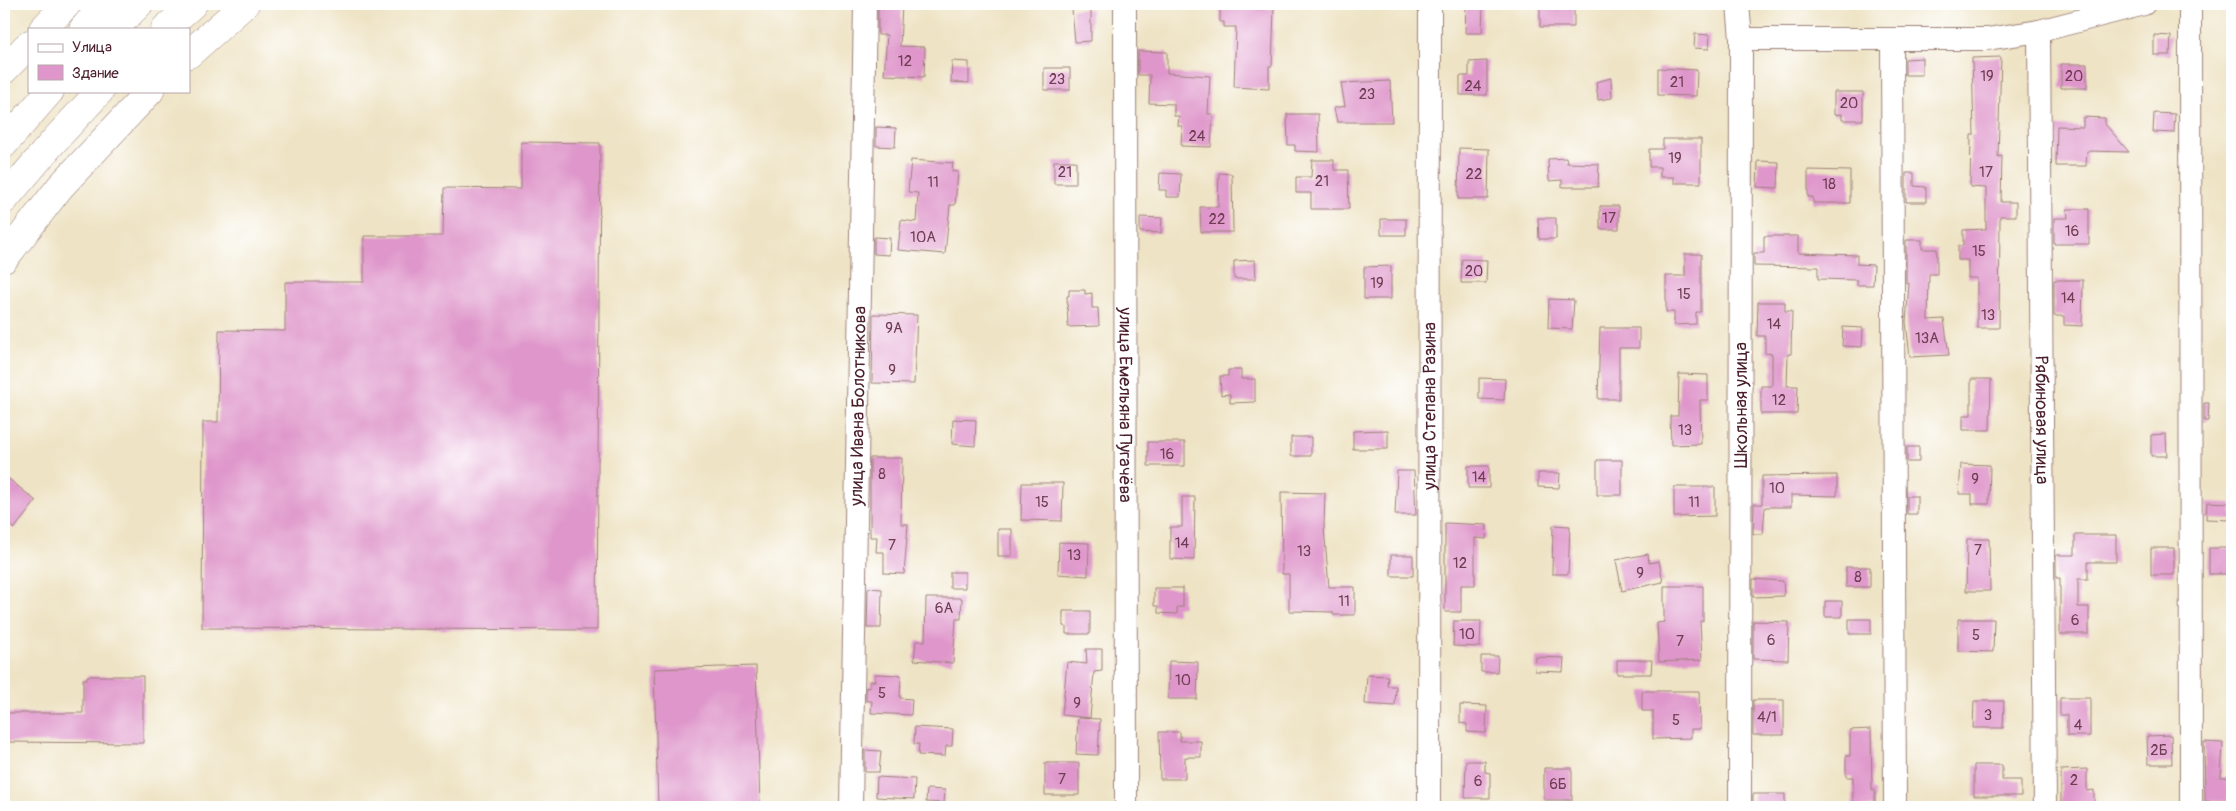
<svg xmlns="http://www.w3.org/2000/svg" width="2236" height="811" font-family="Pangolin,sans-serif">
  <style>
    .building { fill: #df97cb }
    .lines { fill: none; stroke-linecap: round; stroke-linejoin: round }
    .minor-casing { stroke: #9c8178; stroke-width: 24 }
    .major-casing { stroke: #9c8178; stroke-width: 29 }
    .minor { stroke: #fff; stroke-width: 22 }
    .major { stroke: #fff; stroke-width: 28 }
    .labels { text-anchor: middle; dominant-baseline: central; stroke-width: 4.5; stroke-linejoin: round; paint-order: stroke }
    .number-label { font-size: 15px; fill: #6f3d53 }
    .street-label { font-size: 18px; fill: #4a1f2b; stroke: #fff }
  </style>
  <rect width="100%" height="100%" fill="#fff"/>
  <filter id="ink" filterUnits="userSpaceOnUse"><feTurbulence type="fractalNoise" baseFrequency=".02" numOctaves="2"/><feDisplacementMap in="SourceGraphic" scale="10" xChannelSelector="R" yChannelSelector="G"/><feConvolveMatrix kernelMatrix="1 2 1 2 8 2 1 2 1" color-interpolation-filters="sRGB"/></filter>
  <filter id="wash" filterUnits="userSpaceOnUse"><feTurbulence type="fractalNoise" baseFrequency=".0096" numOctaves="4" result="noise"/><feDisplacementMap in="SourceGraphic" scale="20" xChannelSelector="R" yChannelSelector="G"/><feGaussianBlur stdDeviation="1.12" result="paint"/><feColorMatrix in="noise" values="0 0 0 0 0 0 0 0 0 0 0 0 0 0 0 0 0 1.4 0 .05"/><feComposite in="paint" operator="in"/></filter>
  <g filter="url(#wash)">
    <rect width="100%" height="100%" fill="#eee3c4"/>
    <g id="blocks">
      <path class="building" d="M878,4H902L900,46L925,47L924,77L884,75L887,35H878Z
        M1220,4H1260V9H1274L1272,66H1269V89L1234,87L1236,27H1224V22H1220Z
        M1466,4H1483L1482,33H1465Z
        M1540,4H1574V27H1540Z
        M1072,9H1091V41L1075,42Z
        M1695,34L1710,35L1709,49L1694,48Z
        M2154,35L2171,36L2170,55H2154Z
        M1138,51L1167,52V73L1210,76L1208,114H1213L1211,147L1181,146L1182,126H1178L1179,116H1174V104L1149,103L1150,75H1138Z
        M2001,57L1998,157L2002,156L2001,202H2016V216H2000L1999,328H1977V278H1968V260H1958V246H1963V230L1986,229V188L1970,187L1971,135H1974L1972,58Z
        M1922,58V75H1905V59Z
        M952,61L969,62V83L951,82Z
        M1487,61V95H1460V76H1469V62Z
        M2061,64H2087V88H2061Z
        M1044,68H1070V90H1044Z
        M1658,68L1697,70L1696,96L1658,95Z
        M1611,78L1612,98L1598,100L1596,82Z
        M1390,81L1392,122H1337L1334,108L1345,106L1341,83Z
        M1834,92H1863V120H1842V114L1834,115Z
        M2154,113L2175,114L2174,133L2153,132Z
        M1287,114H1318L1319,152L1295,151V145H1288Z
        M2083,117L2105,118V124L2129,152L2087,151L2086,166H2056L2057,126L2083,127Z
        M876,127L896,128L895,147L876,146Z
        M1663,139H1701V183H1674V177H1660V167H1649V149H1663Z
        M521,142L600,143L597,630L202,628L203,422H218L219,330L285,331V282H364V236H443L444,188L521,189Z
        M1459,148L1489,149L1488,199H1458Z
        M1566,158L1567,163L1599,164L1598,187H1562V180L1549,181L1548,159Z
        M911,160L953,163L952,171L958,172L955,205H950L945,254L898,250L901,220L916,222L918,193L908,192Z
        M1312,160H1334V170H1348L1349,209H1311V193H1296V177H1311Z
        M1054,161H1076V184H1054Z
        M1758,161L1779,162L1778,188L1757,187Z
        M1808,170L1850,171V203H1813V197H1808Z
        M1160,173L1181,174L1180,197H1166V190H1159Z
        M1219,173L1232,174L1233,232H1201L1200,207H1218Z
        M1906,173H1914V186L1926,187V202H1906Z
        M1600,206H1619V229H1600Z
        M2067,209H2089V244H2054V218H2068Z
        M1140,217L1162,218L1161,233L1140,232Z
        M1538,218H1556V239H1539Z
        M1381,219H1406V235H1381Z
        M1764,236H1798V253L1857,255V264L1874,265L1873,285H1857V280L1818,279V267L1754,266V253H1764Z
        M874,237L890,238L889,255L874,254Z
        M1906,240H1922V249H1937V274H1929L1928,320L1944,319L1949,355L1910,357L1906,322L1909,283H1906Z
        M1685,254H1701V312H1696V324L1674,325V312H1666V276H1685Z
        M1462,259L1487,260L1486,283H1461Z
        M1255,260L1256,279H1234V261Z
        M1391,266V299H1364V267Z
        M2054,280H2083L2082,326L2064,325V316H2054Z
        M1069,290H1085V294L1092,293V308H1098L1099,326L1068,327L1067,296H1069Z
        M1549,299L1574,300L1572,329L1548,328Z
        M1758,302H1785V311H1792L1791,354H1788L1787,386H1798L1797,414H1761V386H1772V354L1765,353V336H1757Z
        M873,314L917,315L914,384L872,383Z
        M1843,327L1863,328L1862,347L1842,346Z
        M1600,328H1639V348H1619V399H1598Z
        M1228,370H1241V379H1255V402L1230,403V394L1221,395L1220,376H1228Z
        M1679,374L1708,375V400H1700L1701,444L1671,445L1670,416H1678Z
        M1479,378L1505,379L1504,400L1479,399Z
        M1971,379H1991L1990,430H1963V415H1971Z
        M2204,403H2209L2208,421H2204Z
        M953,419L976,420L975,446L952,444Z
        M1388,430V449H1353V431Z
        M2166,434L2167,456H2151V435Z
        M1291,437H1311V456H1291Z
        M1148,442H1185V466H1148Z
        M1907,447H1919V462H1907Z
        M870,458H902L901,524H908L904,574L884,573V552H876L877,537H870Z
        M1597,460H1622V495H1597Z
        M1961,464L1990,465L1989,504H1972V494H1959Z
        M1468,466H1489V488H1468Z
        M1397,471H1414L1416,515H1395Z
        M1538,473H1560L1559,488L1538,487Z
        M4,475L36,501L14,529L4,521Z
        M1837,475V496L1791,495V507H1765L1763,534H1753L1754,504H1762V476Z
        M1022,483H1063L1062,521L1021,520Z
        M1674,487H1715V516L1674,517Z
        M1281,492L1325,493L1324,527L1329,587H1355V615H1333V612L1289,611V574H1282Z
        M1907,496H1917V514H1907Z
        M1182,497H1195L1194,560L1170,559V527H1182Z
        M2207,502L2232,503V520L2206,519Z
        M1445,523L1487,525L1486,539L1475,538V585H1461V612H1445Z
        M1553,525L1570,526L1568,574H1552Z
        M998,529H1012V556H998Z
        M2075,535H2116V562H2088V579H2078V607H2089V634H2060V578H2056V555H2075Z
        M1967,539H1989L1990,591H1966Z
        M1059,542L1089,543L1088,576L1058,574Z
        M2151,548H2174V575H2151Z
        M2209,548H2232V574H2209Z
        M1648,554L1649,563L1659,561L1663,582L1622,591L1616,560Z
        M1391,555H1413V576H1391Z
        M1846,567H1870V587H1846Z
        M950,572H965V588H950Z
        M1753,579L1783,581L1784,596L1753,597Z
        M1664,586H1703V621H1700L1702,660L1659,662L1657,623L1664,622Z
        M868,588L882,589L881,628H867Z
        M1154,588H1183V607H1177V614L1158,613V606H1154Z
        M926,598H962L961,619H956L953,663L914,660L916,641H925Z
        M1825,601H1842V617H1825Z
        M1063,611H1090V634H1066V627L1063,626Z
        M1849,619H1871V634H1849Z
        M1958,619H1994L1993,652L1958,651Z
        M1454,621H1481L1480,647L1453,646Z
        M1753,621L1789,622L1788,660L1753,659Z
        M1086,649H1102V671L1094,672L1090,718L1062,715L1067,662L1087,664Z
        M1481,656H1498L1497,672H1481Z
        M1536,657L1564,658L1563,672L1535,671Z
        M1617,660H1652L1651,674H1617Z
        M1169,661L1198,662L1197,699H1168Z
        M756,666L760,807H658L654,669Z
        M875,674L901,675L900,698L912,699L911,715L871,713L872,701H866V687L870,688V681H875Z
        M1367,675L1388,676L1387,686H1396L1395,706L1365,704Z
        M87,676H143V743L4,742V713H83V679H87Z
        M1642,691H1699L1700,729H1691V738L1653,739V711H1642Z
        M2060,698H2090V736H2067V715H2060Z
        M1753,700H1784V735H1753Z
        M1974,701H2004L2003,728H1973Z
        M1460,705L1487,706L1486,733L1467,732V724L1460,723Z
        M1078,718L1100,719L1098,755L1076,754Z
        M915,727L953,729L952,746H946L945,756L918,755L919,744H914Z
        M1871,729L1872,790H1875V807H1853V777H1846V756H1850V730Z
        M1159,732H1180V741H1201V757H1185V779H1160Z
        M2171,735L2172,764H2148L2147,736Z
        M2204,742L2223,743L2221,777H2231L2232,802L2205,801Z
        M865,750L881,751L879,772H865Z
        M1466,761H1485V772L1490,773V798H1465Z
        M1045,763H1079V795H1045Z
        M1974,765H2002V780H2021V796H1974Z
        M1544,768H1572V800H1544Z
        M2087,769V791L2094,790V804L2061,805V770Z
        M877,777L915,779L914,799L876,797Z
        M927,789L945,790L944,803L926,802Z
        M1753,794H1785V807H1753Z"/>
    </g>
  </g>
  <g filter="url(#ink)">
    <use href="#blocks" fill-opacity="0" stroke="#9c8178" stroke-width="1"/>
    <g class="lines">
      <defs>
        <g id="minor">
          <path id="s1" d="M1125,4L1126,807"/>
          <path d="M1738,4L1741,39L1740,807"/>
          <path d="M2190,4L2191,807"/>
          <path id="s2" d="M2039,31L2045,807"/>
          <path d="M1741,39H1987L2039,31L2144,4"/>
          <path d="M1892,39L1895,807"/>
          <path id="s3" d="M851,807L865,4"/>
          <path id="s4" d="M1429,807L1430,4"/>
        </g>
        <path id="major" d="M43,29L67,4
          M83,29L105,4
          M114,29L139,4
          M165,29L193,4
          M189,54L245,4
          M4,70L29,44
          M4,144L50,91
          M4,200L53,142L100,91
          M4,259L60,187L150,91"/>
      </defs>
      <use href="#minor" class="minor-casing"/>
      <use href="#major" class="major-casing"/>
      <use href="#minor" class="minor"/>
      <use href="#major" class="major"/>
    </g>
  </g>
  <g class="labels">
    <g class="number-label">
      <text x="905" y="61">12</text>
      <text x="1987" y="76">19</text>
      <text x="2074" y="76">20</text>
      <text x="1057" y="79">23</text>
      <text x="1677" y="82">21</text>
      <text x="1473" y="86">24</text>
      <text x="1367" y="94">23</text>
      <text x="1849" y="103">20</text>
      <text x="1197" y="136">24</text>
      <text x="1675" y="158">19</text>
      <text x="1065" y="172">21</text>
      <text x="1986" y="172">17</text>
      <text x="1474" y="174">22</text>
      <text x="1322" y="181">21</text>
      <text x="933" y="182">11</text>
      <text x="1829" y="184">18</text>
      <text x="1609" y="218">17</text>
      <text x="1217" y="219">22</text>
      <text x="2072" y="231">16</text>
      <text x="923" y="237">10А</text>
      <text x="1979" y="251">15</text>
      <text x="1474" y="271">20</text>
      <text x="1377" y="283">19</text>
      <text x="1684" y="294">15</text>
      <text x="2068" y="298">14</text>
      <text x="1988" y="315">13</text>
      <text x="1774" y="324">14</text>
      <text x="894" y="328">9А</text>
      <text x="1927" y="338">13А</text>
      <text x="892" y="370">9</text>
      <text x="1779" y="400">12</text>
      <text x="1685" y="430">13</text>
      <text x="1167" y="454">16</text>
      <text x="882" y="474">8</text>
      <text x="1479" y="477">14</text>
      <text x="1975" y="479">9</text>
      <text x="1777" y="488">10</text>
      <text x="1042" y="502">15</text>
      <text x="1694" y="502">11</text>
      <text x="1182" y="543">14</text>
      <text x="892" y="545">7</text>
      <text x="1978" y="550">7</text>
      <text x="1304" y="551">13</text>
      <text x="1074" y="555">13</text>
      <text x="1460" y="563">12</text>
      <text x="1640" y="573">9</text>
      <text x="1858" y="577">8</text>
      <text x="1344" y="601">11</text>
      <text x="944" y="608">6А</text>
      <text x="2075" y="620">6</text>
      <text x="1467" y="634">10</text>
      <text x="1976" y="635">5</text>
      <text x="1771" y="640">6</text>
      <text x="1680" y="641">7</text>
      <text x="1183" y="680">10</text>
      <text x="882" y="693">5</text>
      <text x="1077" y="703">9</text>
      <text x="1988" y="715">3</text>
      <text x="1767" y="717">4/1</text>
      <text x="1676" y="720">5</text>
      <text x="2078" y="725">4</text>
      <text x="2159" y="750">2Б</text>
      <text x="1062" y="779">7</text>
      <text x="2074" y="780">2</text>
      <text x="1478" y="781">6</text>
      <text x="1558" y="784">6Б</text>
    </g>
    <g class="street-label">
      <text stroke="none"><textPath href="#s1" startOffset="401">улица Емельяна Пугачёва</textPath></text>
      <text transform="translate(1741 405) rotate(-90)">Школьная улица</text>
      <text stroke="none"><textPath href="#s3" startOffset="401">улица Ивана Болотникова</textPath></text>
      <text stroke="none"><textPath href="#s4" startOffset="401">улица Степана Разина</textPath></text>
      <text stroke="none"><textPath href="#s2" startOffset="389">Рябиновая улица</textPath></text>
    </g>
  </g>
  <rect width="2236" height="811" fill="none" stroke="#fff" stroke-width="20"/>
  <rect x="28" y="28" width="162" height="65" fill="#ffffff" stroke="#b7a5aa"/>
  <rect x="38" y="44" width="25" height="8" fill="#ffffff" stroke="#b7a5aa"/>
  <text x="72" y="52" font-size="15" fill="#4a1f2b">Улица</text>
  <rect x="38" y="65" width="25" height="15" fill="#df97cb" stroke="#b7a5aa"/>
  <text x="72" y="78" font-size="15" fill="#4a1f2b">Здание</text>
</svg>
